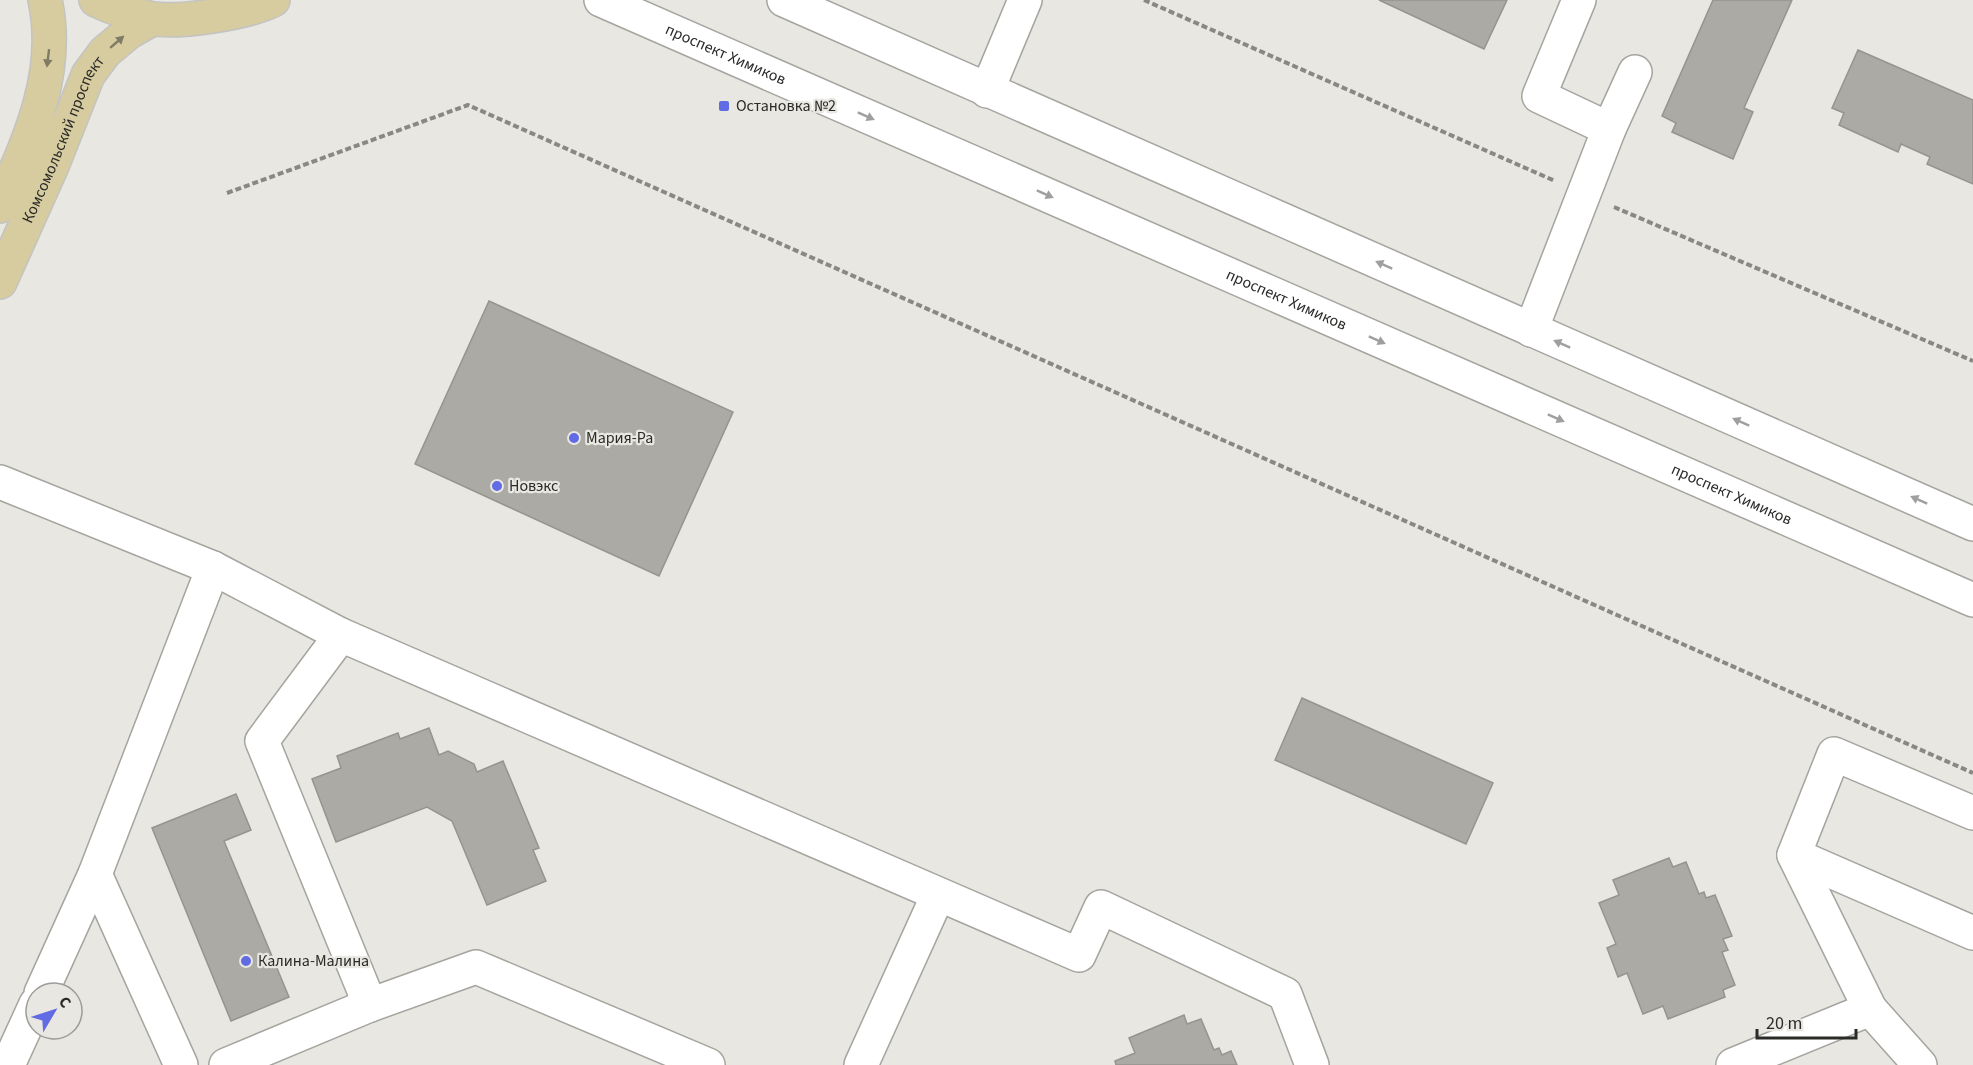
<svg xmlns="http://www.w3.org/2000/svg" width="1973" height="1065" font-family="'Source Sans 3',sans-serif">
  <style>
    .building { fill: #abaaa5; stroke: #95948f; stroke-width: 1.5 }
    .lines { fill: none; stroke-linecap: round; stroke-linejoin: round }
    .minor-casing { stroke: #a5a49f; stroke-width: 36 }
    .major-casing { stroke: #c3c3c3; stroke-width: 36 }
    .path { stroke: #888884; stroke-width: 4; stroke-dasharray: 6 3; stroke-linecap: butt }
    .minor { stroke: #fff; stroke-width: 33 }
    .major { stroke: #d7cc9f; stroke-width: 33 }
    .oneway { fill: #807b64 }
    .oneway2 { fill: #9f9f9e }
    .poi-dot { fill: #616be3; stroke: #e8e7e2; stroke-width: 2 }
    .labels { text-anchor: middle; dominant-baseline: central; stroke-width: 4.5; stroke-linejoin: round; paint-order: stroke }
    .street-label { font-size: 16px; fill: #2a2a28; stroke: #e8e7e2 }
    .poi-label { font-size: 16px; fill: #2a2a28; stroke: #e8e7e2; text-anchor: start }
  </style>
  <rect width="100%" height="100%" fill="#e8e7e2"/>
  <path class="building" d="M1379,0H1507L1484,49Z
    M1713,0H1792L1744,108L1753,112L1733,159L1672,132L1676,123L1662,116Z
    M1858,50L1973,100V184L1927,164L1930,157L1901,144L1898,152L1839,125L1844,113L1832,108Z
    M489,301L733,412L659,576L415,464Z
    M1302,698L1493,783L1466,844L1275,760Z
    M429,728L439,755L448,751L474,764L477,772L503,761L539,848L533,850L546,881L487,905L452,821L427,807L336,842L312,779L341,768L337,756L398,733L400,739Z
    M236,794L251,830L224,841L289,997L231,1021L152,828Z
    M1669,858L1673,867L1686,862L1699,894L1704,892L1706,898L1715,895L1732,936L1723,939L1728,950L1722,952L1735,985L1723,990L1725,997L1668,1019L1663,1006L1643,1014L1627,973L1618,977L1607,948L1616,944L1599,903L1619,895L1613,880Z
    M1184,1015L1187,1024L1201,1019L1214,1050L1219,1048L1222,1055L1231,1051L1237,1065H1116L1115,1061L1135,1053L1129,1038Z"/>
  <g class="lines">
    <defs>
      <g id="minor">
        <path id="s1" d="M601,0L1973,600"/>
        <path d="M784,0L1973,524"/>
        <path d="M1579,0L1539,96L1609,129"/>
        <path d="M987,91L1025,0"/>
        <path d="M1531,330L1609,129L1635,72"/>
        <path d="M0,482L213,568L341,635"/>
        <path d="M1794,855L1973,933"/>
        <path d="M95,874L181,1065"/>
        <path d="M41,993L95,874L213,568"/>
        <path d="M1870,1009L1920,1065"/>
        <path d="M8,1065L36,1004"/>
        <path d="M226,1065L370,1005"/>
        <path d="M708,1065L476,967L370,1005L262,741L341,635L1079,955L1101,907L1285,994L1312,1065"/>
        <path d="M861,1065L938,895"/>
        <path d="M1733,1065L1870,1009L1794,855L1834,754L1973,813"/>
      </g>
      <g id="major">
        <path d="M96,0C113,8 130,14 149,18C177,24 247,13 273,0"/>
        <path d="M0,206C29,141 61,73 45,0"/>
        <path id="s2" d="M0,282L52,166L88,75L105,52L129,32L152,19"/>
      </g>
    </defs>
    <use href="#minor" class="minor-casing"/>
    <use href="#major" class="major-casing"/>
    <path class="path" d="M1144,0L1555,181
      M227,193L468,105L1973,773
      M1614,207L1973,361"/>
    <use href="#minor" class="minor"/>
    <use href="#major" class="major"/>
  </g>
  <defs><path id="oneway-solid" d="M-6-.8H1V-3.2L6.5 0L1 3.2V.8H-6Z" transform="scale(1.5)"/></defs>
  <g class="oneway">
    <use href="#oneway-solid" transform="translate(117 42) rotate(-41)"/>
    <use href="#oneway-solid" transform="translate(48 58) rotate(97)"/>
  </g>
  <g class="oneway2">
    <use href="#oneway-solid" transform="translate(866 116) rotate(24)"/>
    <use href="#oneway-solid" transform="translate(1045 194) rotate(24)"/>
    <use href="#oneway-solid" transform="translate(1384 265) rotate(-156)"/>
    <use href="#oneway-solid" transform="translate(1377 340) rotate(24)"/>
    <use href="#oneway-solid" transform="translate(1562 344) rotate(-156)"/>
    <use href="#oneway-solid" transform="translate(1556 418) rotate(24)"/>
    <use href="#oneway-solid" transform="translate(1741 422) rotate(-156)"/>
    <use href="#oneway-solid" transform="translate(1919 500) rotate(-156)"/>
  </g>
  <g class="poi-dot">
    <rect x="718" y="100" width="12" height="12" rx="3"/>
    <circle cx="574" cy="438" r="6"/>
    <circle cx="497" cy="486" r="6"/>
    <circle cx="246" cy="961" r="6"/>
  </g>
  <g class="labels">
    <g class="street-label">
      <text stroke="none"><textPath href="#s1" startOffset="136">проспект Химиков</textPath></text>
      <text stroke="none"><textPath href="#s2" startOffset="156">Комсомольский проспект</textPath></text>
      <text stroke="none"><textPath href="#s1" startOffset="748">проспект Химиков</textPath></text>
      <text stroke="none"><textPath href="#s1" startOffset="1234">проспект Химиков</textPath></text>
    </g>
    <g class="poi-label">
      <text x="736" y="106">Остановка №2</text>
      <text x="586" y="438">Мария-Ра</text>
      <text x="509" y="486">Новэкс</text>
      <text x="258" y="961">Калина-Малина</text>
    </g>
  </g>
  <g transform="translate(54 1011) rotate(51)"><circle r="28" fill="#e8e7e2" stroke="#9c9b98" stroke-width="1.5"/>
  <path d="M0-4.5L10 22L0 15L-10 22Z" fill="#616be3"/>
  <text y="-9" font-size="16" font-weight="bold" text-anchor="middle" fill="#2a2a28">С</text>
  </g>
  <path d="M1757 1029v9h99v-9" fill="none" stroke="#2a2a28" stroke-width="3"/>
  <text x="1766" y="1029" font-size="18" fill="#2a2a28" stroke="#e8e7e2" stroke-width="4.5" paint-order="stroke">20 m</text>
</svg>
